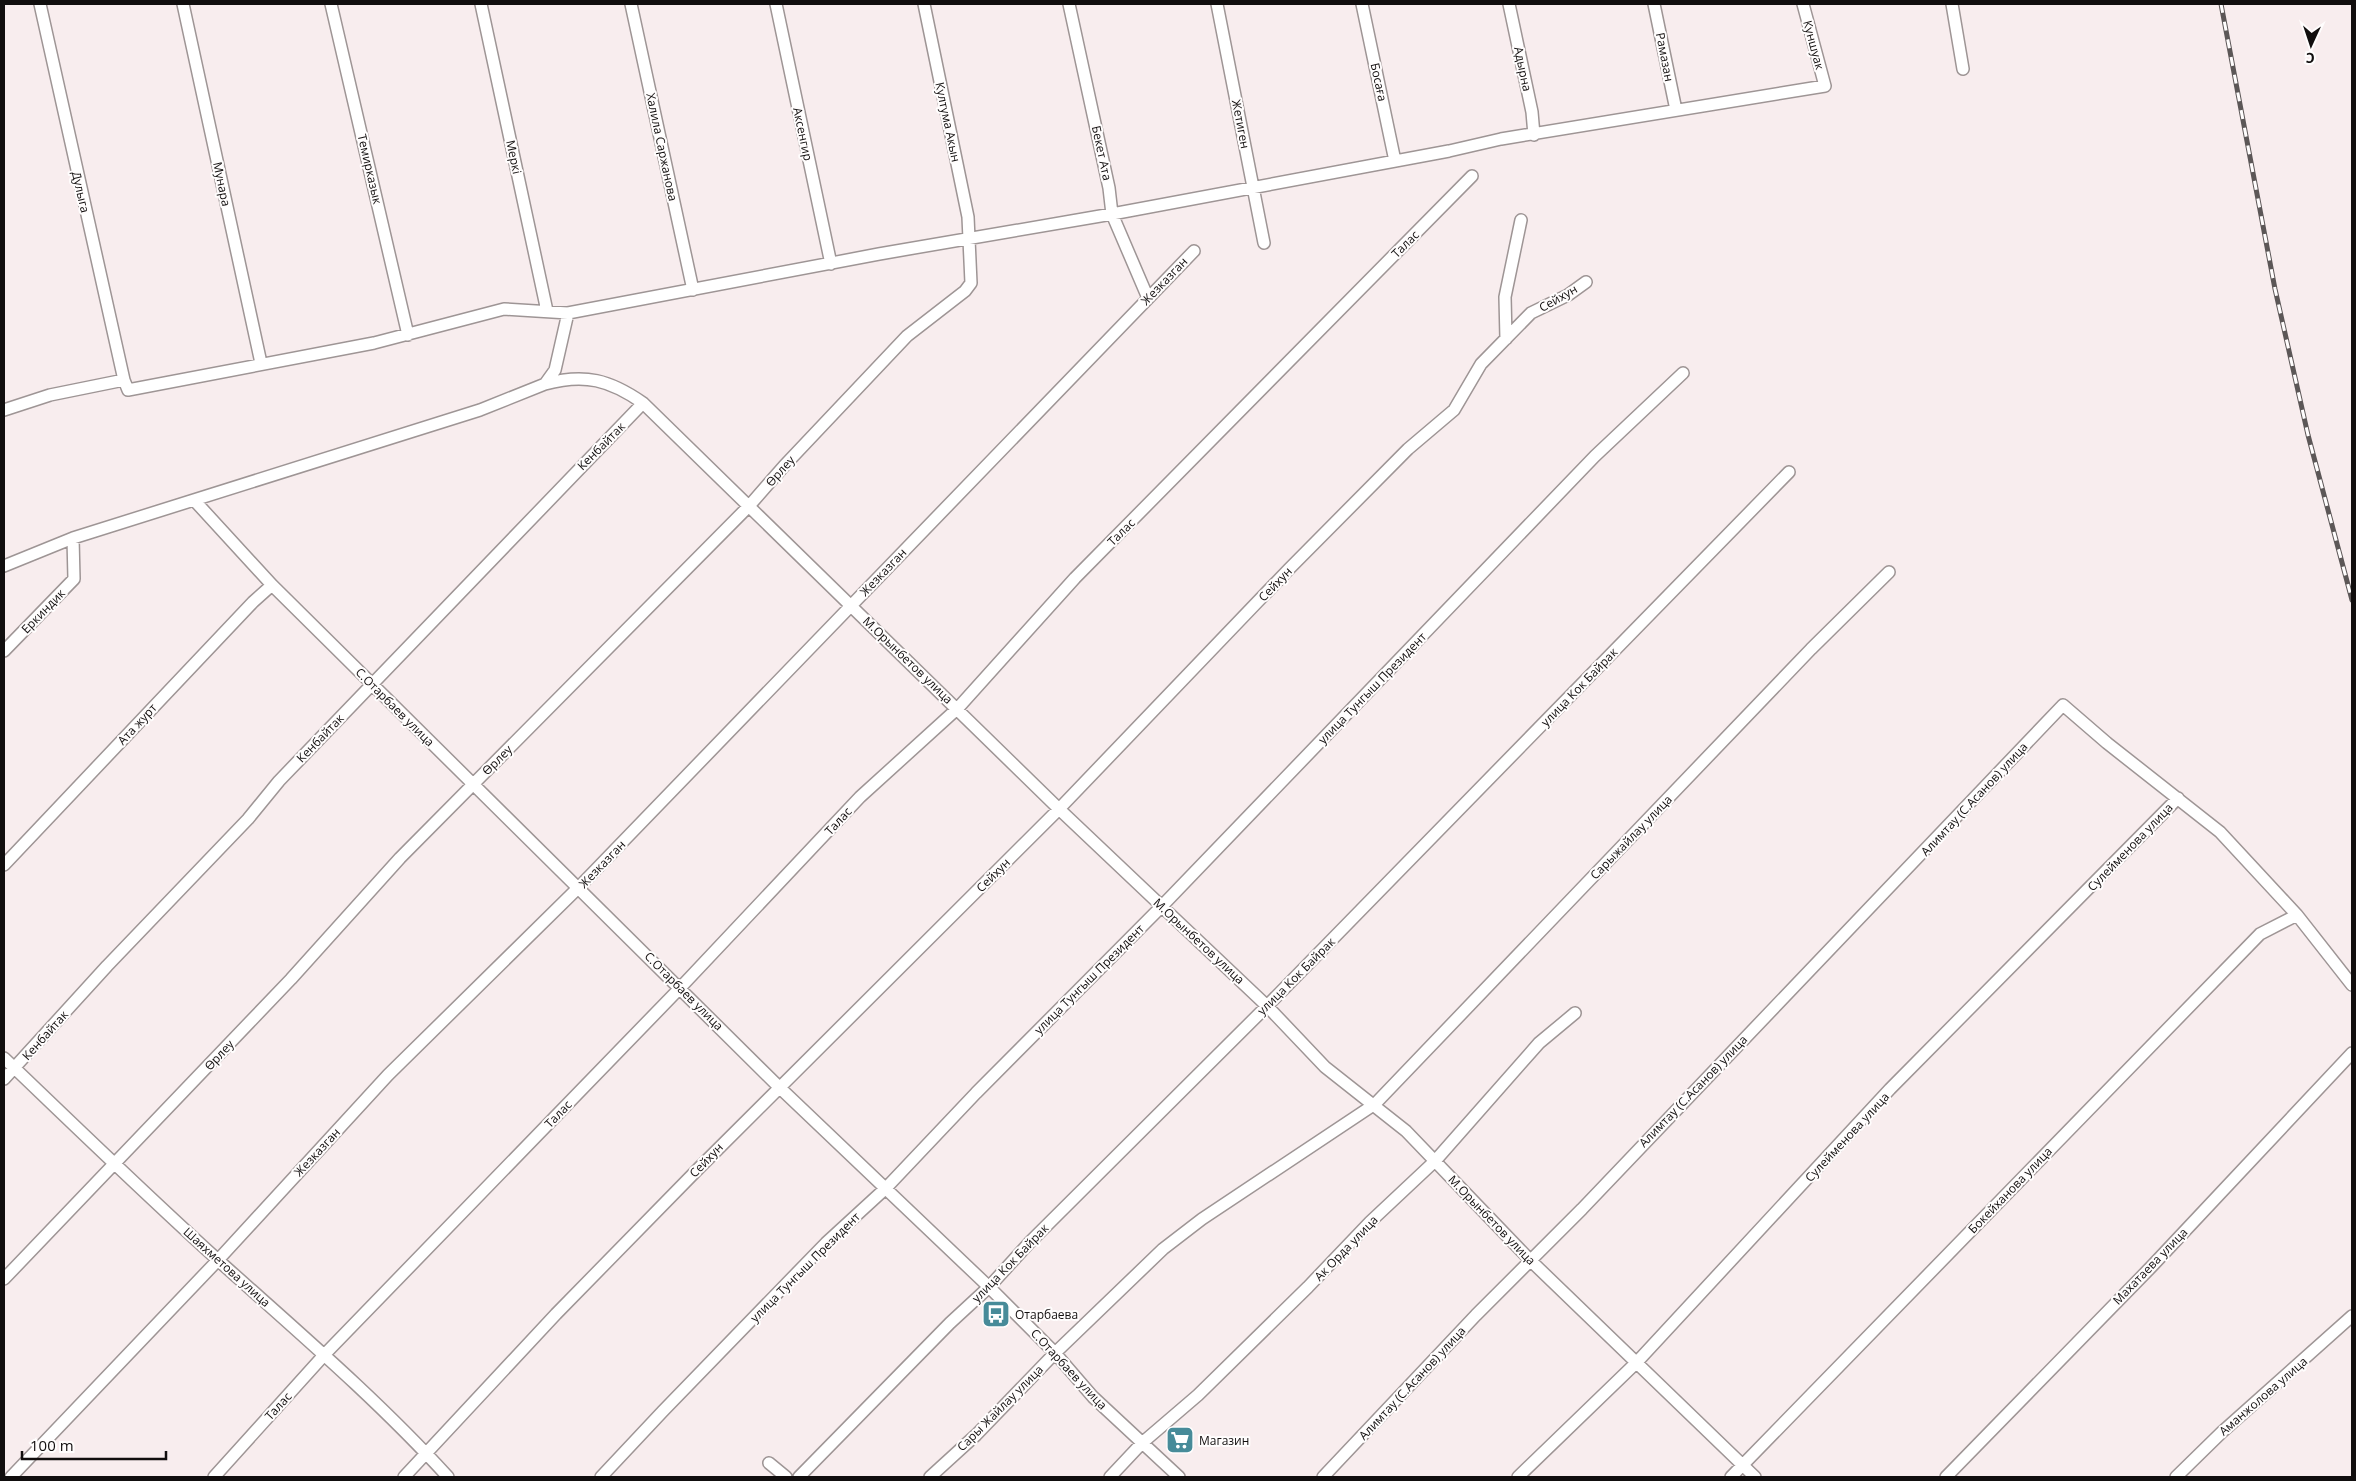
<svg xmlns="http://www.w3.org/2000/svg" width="2356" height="1481" font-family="'Open Sans',sans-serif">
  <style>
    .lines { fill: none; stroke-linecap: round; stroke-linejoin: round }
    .minor-casing { stroke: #9e9595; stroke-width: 14 }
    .minor { stroke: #fff; stroke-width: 11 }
    .rail-casing { stroke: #5c5757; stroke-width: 5 }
    .rail { stroke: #fffdfd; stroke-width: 3; stroke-dasharray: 9; stroke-linecap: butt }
    .labels { text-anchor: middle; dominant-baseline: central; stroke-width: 4; stroke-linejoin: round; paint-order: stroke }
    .street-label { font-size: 12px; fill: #110e0e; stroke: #fffdfd }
    .poi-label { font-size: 12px; fill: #110e0e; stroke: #fffdfd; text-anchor: start }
  </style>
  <rect width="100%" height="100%" fill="#f8edee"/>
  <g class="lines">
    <defs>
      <path id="minor" d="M40,4L124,380
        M183,4L261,363
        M331,4L408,335
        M481,4L547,311
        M631,4L693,290
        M776,4L831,264
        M1069,4L1109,188L1112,214L1148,298
        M1217,4L1264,243
        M1362,4L1395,161
        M1509,4L1532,112L1534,135
        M1654,4L1676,110
        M1952,4L1963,69
        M1506,339L1505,297L1521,220
        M545,384C585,373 610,380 643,403L1059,809L1267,1006L1325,1067L1406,1131L1530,1260L1755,1477
        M4,410L50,395L124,380L128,390L374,343L504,309L568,313L879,254L1112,214L1449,151L1501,139L1825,86L1803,4
        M194,500L272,585L779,1087L989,1287L1055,1353L1093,1397L1179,1477
        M4,566L73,538L480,410L545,384L555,370L568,313
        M4,651L74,579L73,538
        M4,865L253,602L272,585
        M4,1058C75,1126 146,1195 219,1261C297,1331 377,1399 448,1477
        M4,1079L107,966L248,819L279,781L643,403
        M4,1279L291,979L400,858L749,506L784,466L907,336L965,291L971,283L968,217L924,4
        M769,1463L786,1477
        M11,1477L218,1260L388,1075L579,887L1194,251
        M214,1477L325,1354L680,988L860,797L958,708L1075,578L1472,176
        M404,1477L556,1314L699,1168L1059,809L1289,569L1408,449L1454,410L1481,364L1531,313L1568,295L1586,282
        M601,1477L663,1411L826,1243L886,1188L976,1093L1162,906L1595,456L1683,373
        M799,1477L950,1323L989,1287L1030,1242L1267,1006L1789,472
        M930,1477L976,1435L1055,1353L1163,1249L1202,1219L1375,1104L1811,649L1889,572
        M1110,1477L1142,1443L1198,1395L1308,1287L1370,1222L1435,1161L1539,1043L1575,1013
        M1323,1477L1476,1315L1582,1209L2063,705L2107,743L2220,832L2297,915L2352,985
        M1518,1477L1637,1362L1890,1089L2178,798
        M1731,1477L2260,934L2297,915
        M1946,1477L2152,1266L2352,1053
        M2176,1477L2222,1432L2352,1316"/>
    </defs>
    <use href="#minor" class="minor-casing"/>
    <use href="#minor" class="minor"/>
    <defs>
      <path id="rail" d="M2221,4L2275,289L2308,435L2352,600"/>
    </defs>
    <use href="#rail" class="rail-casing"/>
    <use href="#rail" class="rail"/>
  </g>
  <defs>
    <symbol id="bus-square" viewBox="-11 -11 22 22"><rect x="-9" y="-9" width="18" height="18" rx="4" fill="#478b99" stroke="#fffdfd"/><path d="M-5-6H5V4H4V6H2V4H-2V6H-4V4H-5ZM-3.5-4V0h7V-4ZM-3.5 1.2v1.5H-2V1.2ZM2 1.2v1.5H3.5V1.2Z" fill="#fff"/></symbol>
    <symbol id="supermarket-square" viewBox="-11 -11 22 22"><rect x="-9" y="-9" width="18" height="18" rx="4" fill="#478b99" stroke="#fffdfd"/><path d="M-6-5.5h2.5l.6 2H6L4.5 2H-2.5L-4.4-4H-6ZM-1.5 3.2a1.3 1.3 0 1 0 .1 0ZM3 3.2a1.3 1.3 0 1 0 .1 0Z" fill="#fff"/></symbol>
  </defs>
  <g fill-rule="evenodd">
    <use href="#bus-square" x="980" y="1298" width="32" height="32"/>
    <use href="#supermarket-square" x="1164" y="1424" width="32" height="32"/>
  </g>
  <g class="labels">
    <g class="street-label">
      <text transform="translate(1814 45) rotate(75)">Куншуак</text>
      <text transform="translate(1665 57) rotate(79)">Рамазан</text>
      <text transform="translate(1523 69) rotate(78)">Адырна</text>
      <text transform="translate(1379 82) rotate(78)">Босаға</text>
      <text transform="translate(948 122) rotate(78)">Култума Акын</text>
      <text transform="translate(1241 124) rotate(79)">Жетиген</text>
      <text transform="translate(803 134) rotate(78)">Аксенгир</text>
      <text transform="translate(662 147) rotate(78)">Халила Саржанова</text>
      <text transform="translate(1102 153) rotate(78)">Бекет Ата</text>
      <text transform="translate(514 157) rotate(78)">Меркі</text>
      <text transform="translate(370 169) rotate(77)">Темирказык</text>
      <text transform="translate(222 184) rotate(78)">Мунара</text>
      <text transform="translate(81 192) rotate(77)">Дулыга</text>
      <text transform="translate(1405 244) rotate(-45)">Талас</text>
      <text transform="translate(1164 281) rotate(-46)">Жезказган</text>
      <text transform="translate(1558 298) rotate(-30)">Сейхун</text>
      <text transform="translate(601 446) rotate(-45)">Кенбайтак</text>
      <text transform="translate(780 471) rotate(-48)">Өрлеу</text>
      <text transform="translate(1121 532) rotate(-45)">Талас</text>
      <text transform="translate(883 572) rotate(-46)">Жезказган</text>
      <text transform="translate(1275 584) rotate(-46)">Сейхун</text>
      <text transform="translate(43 611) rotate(-46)">Еркиндик</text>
      <text transform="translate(908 660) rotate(44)">М.Орынбетов улица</text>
      <text transform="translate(1579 687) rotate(-46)">улица Кок Байрак</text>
      <text transform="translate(1372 688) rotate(-46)">улица Тунгыш Президент</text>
      <text transform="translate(395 707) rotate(45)">С.Отарбаев улица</text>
      <text transform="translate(137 724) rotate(-47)">Ата журт</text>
      <text transform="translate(320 738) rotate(-46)">Кенбайтак</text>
      <text transform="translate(497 760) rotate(-45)">Өрлеу</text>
      <text transform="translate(1974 799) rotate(-47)">Алимтау (С.Асанов) улица</text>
      <text transform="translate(838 821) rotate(-47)">Талас</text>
      <text transform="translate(1631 837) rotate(-46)">Сарыжайлау улица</text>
      <text transform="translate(2130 847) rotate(-46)">Сулейменова улица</text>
      <text transform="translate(602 864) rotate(-46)">Жезказган</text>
      <text transform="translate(993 875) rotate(-45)">Сейхун</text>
      <text transform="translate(1199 941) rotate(43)">М.Орынбетов улица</text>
      <text transform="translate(1296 976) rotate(-45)">улица Кок Байрак</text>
      <text transform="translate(1089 979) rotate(-45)">улица Тунгыш Президент</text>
      <text transform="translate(684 991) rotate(45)">С.Отарбаев улица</text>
      <text transform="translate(45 1035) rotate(-48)">Кенбайтак</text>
      <text transform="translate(219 1055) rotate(-47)">Өрлеу</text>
      <text transform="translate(1693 1091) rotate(-46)">Алимтау (С.Асанов) улица</text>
      <text transform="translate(558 1114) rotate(-46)">Талас</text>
      <text transform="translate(1847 1137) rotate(-47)">Сулейменова улица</text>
      <text transform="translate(317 1152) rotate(-47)">Жезказган</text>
      <text transform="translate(706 1160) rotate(-46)">Сейхун</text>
      <text transform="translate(2010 1190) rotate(-46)">Бокейханова улица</text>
      <text transform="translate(1492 1220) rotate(46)">М.Орынбетов улица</text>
      <text transform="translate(1346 1248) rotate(-46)">Ак Орда улица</text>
      <text transform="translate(1010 1263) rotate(-46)">улица Кок Байрак</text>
      <text transform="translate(2150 1266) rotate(-46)">Махатаева улица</text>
      <text transform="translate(227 1267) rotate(42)">Шаяхметова улица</text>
      <text transform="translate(805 1267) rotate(-45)">улица Тунгыш Президент</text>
      <text transform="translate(1069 1369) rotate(47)">С.Отарбаев улица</text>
      <text transform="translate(1412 1383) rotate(-47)">Алимтау (С.Асанов) улица</text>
      <text transform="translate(2263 1396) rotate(-41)">Аманжолова улица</text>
      <text transform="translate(278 1406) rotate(-48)">Талас</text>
      <text transform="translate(1000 1408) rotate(-45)">Сары Жайлау улица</text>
    </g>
    <g class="poi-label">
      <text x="1015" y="1314">Отарбаева</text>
      <text x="1199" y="1440">Магазин</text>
    </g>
  </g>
  <rect width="2356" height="1481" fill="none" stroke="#110e0e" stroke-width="10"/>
  <g transform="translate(2311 45) rotate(183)" stroke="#fffdfd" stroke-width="4" paint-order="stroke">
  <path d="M0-4L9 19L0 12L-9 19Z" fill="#110e0e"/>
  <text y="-8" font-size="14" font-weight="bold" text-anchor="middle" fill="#110e0e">С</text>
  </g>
  <path d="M22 1451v8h144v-8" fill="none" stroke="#110e0e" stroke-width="2.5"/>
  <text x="30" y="1451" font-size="15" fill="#110e0e" stroke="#fffdfd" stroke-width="4" paint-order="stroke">100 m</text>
</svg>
